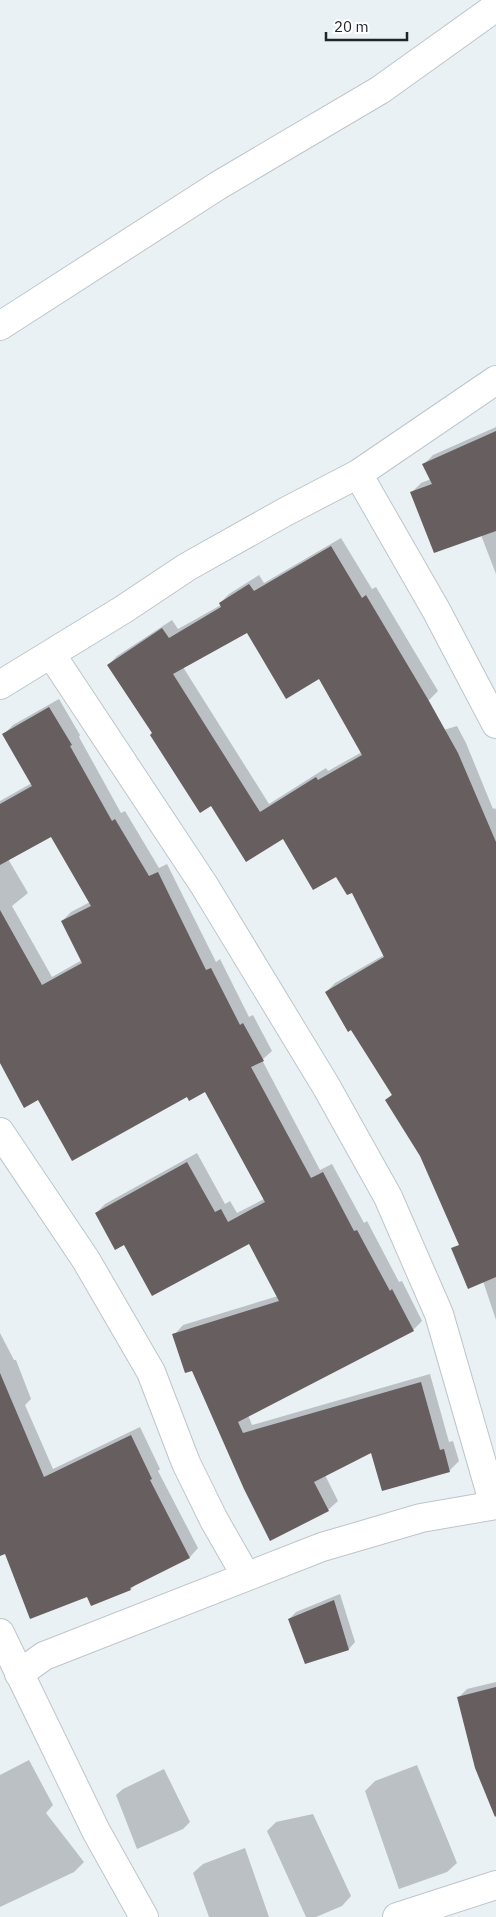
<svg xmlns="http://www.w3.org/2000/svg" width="496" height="1917" font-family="'IBM Plex Sans',sans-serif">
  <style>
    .shadow { fill: #0003; fill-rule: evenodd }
    .building { fill: #665e5f; fill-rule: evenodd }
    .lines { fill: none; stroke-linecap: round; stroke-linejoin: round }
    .minor-casing { stroke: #bfc5ca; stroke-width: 30 }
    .minor { stroke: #fff; stroke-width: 28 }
  </style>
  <rect width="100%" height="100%" fill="#e9f1f5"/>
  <path class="shadow" d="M496,427V574L481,535L412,492L421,483L431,479L424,464L433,455Z
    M341,538L372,589L376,587L438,691L429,700L417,704L427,735L457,726L466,743L493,809L495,808L496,810V1233L421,1155L386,1100L393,1094L326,992L335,983L384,955L352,891L336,875L283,837L211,805L154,733L108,665L117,656L172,620L178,629L221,605L220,603L229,594L259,575L264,583ZM248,631L319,677L362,752L328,771L326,768L269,804L183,667Z
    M59,699L80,735L79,737L121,813L125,811L159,868L167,864L216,962L220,959L249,1017L253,1015L272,1051L262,1060L320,1170L332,1164L364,1223L367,1221L399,1282L402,1281L422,1321L413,1330L248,1415L252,1425L430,1374L449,1442L453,1441L459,1461L450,1470L382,1489L371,1451L325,1475L338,1501L328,1510L271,1539L192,1370L174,1335L183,1325L278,1296L250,1242L125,1244L96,1213L105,1204L197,1153L225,1204L230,1201L237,1213L264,1199L206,1091L188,1096L39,1099L0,1063V801L32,783L4,734L13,725ZM51,836L90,902L71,912L62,921L82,960L52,977L12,906L28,893L8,859Z
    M496,1245V1320L483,1281Z
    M0,1333L14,1360H16L31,1399L25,1405L53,1469L140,1427L160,1469L158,1471L198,1548L190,1557L137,1583L131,1589L92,1605L88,1596L0,1549Z
    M340,1594L355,1642L349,1649L289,1619L296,1612Z
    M496,1682V1816L458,1698L467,1689Z
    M29,1760L53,1805L46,1813L84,1862L74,1872L0,1907V1775Z
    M417,1765L457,1863L447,1872L399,1889L365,1791L375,1781Z
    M164,1769L190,1822L183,1829L137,1849L116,1795L123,1789Z
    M313,1814L351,1896L342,1906L316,1917H306L267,1831L276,1822Z
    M245,1848L269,1917H209L193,1873L203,1864Z"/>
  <path class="building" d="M496,431V531L434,553L410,492L432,484L422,464Z
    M331,546L362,598L366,595L429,701L458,753L496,842V1277L468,1289L451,1248L459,1245L420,1156L385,1100L392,1095L351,1030L348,1032L325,992L384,957L352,893L347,895L336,877L313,890L283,839L246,862L211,806L200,813L150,735L152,733L107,665L162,628L169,638L221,607L219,603L249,584L254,591ZM247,633L286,699L319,679L362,755L318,780L316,777L260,812L173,674Z
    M49,707L72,745L70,746L112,821L115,819L149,876L158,872L206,970L211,968L240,1025L243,1023L264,1061L251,1067L311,1178L323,1172L354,1231L357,1230L390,1291L392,1289L414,1331L238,1422L243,1433L421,1382L440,1450L444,1449L450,1472L382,1491L371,1453L314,1482L329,1511L270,1541L244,1489L192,1371L185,1373L172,1334L279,1301L249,1244L152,1296L124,1245L115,1250L95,1213L187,1162L215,1212L221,1209L228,1222L265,1202L205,1092L189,1101L187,1097L72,1161L38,1100L24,1108L0,1063V910L42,985L82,963L61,921L91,906L51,837L0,865V804L32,786L2,734Z
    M0,1373L44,1477L131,1435L152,1479L150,1480L190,1558L130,1588L131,1590L91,1606L87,1597L30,1619L5,1554L0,1556Z
    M334,1600L349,1650L305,1664L288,1619Z
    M496,1687V1816L495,1817L475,1768L457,1697Z"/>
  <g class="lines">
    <defs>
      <path id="minor" d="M0,326L219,185L380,90L496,7
        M358,474L436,610L496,724
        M51,654L204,885L326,1086L388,1197L439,1314L494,1505
        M0,685L124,609L187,567L285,512L358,474L496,380
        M0,1132L86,1260L151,1372L186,1463L214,1520L246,1576
        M0,1633L96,1831L144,1917
        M19,1674L44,1656L322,1547L421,1518L496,1505
        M397,1917L496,1885"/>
    </defs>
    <use href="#minor" class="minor-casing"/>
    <use href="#minor" class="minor"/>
  </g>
  <path d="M326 32v8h81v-8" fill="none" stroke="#222526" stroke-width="2.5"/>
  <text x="334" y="32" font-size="15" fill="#222526" stroke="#ffffff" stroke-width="4" paint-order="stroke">20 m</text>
</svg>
